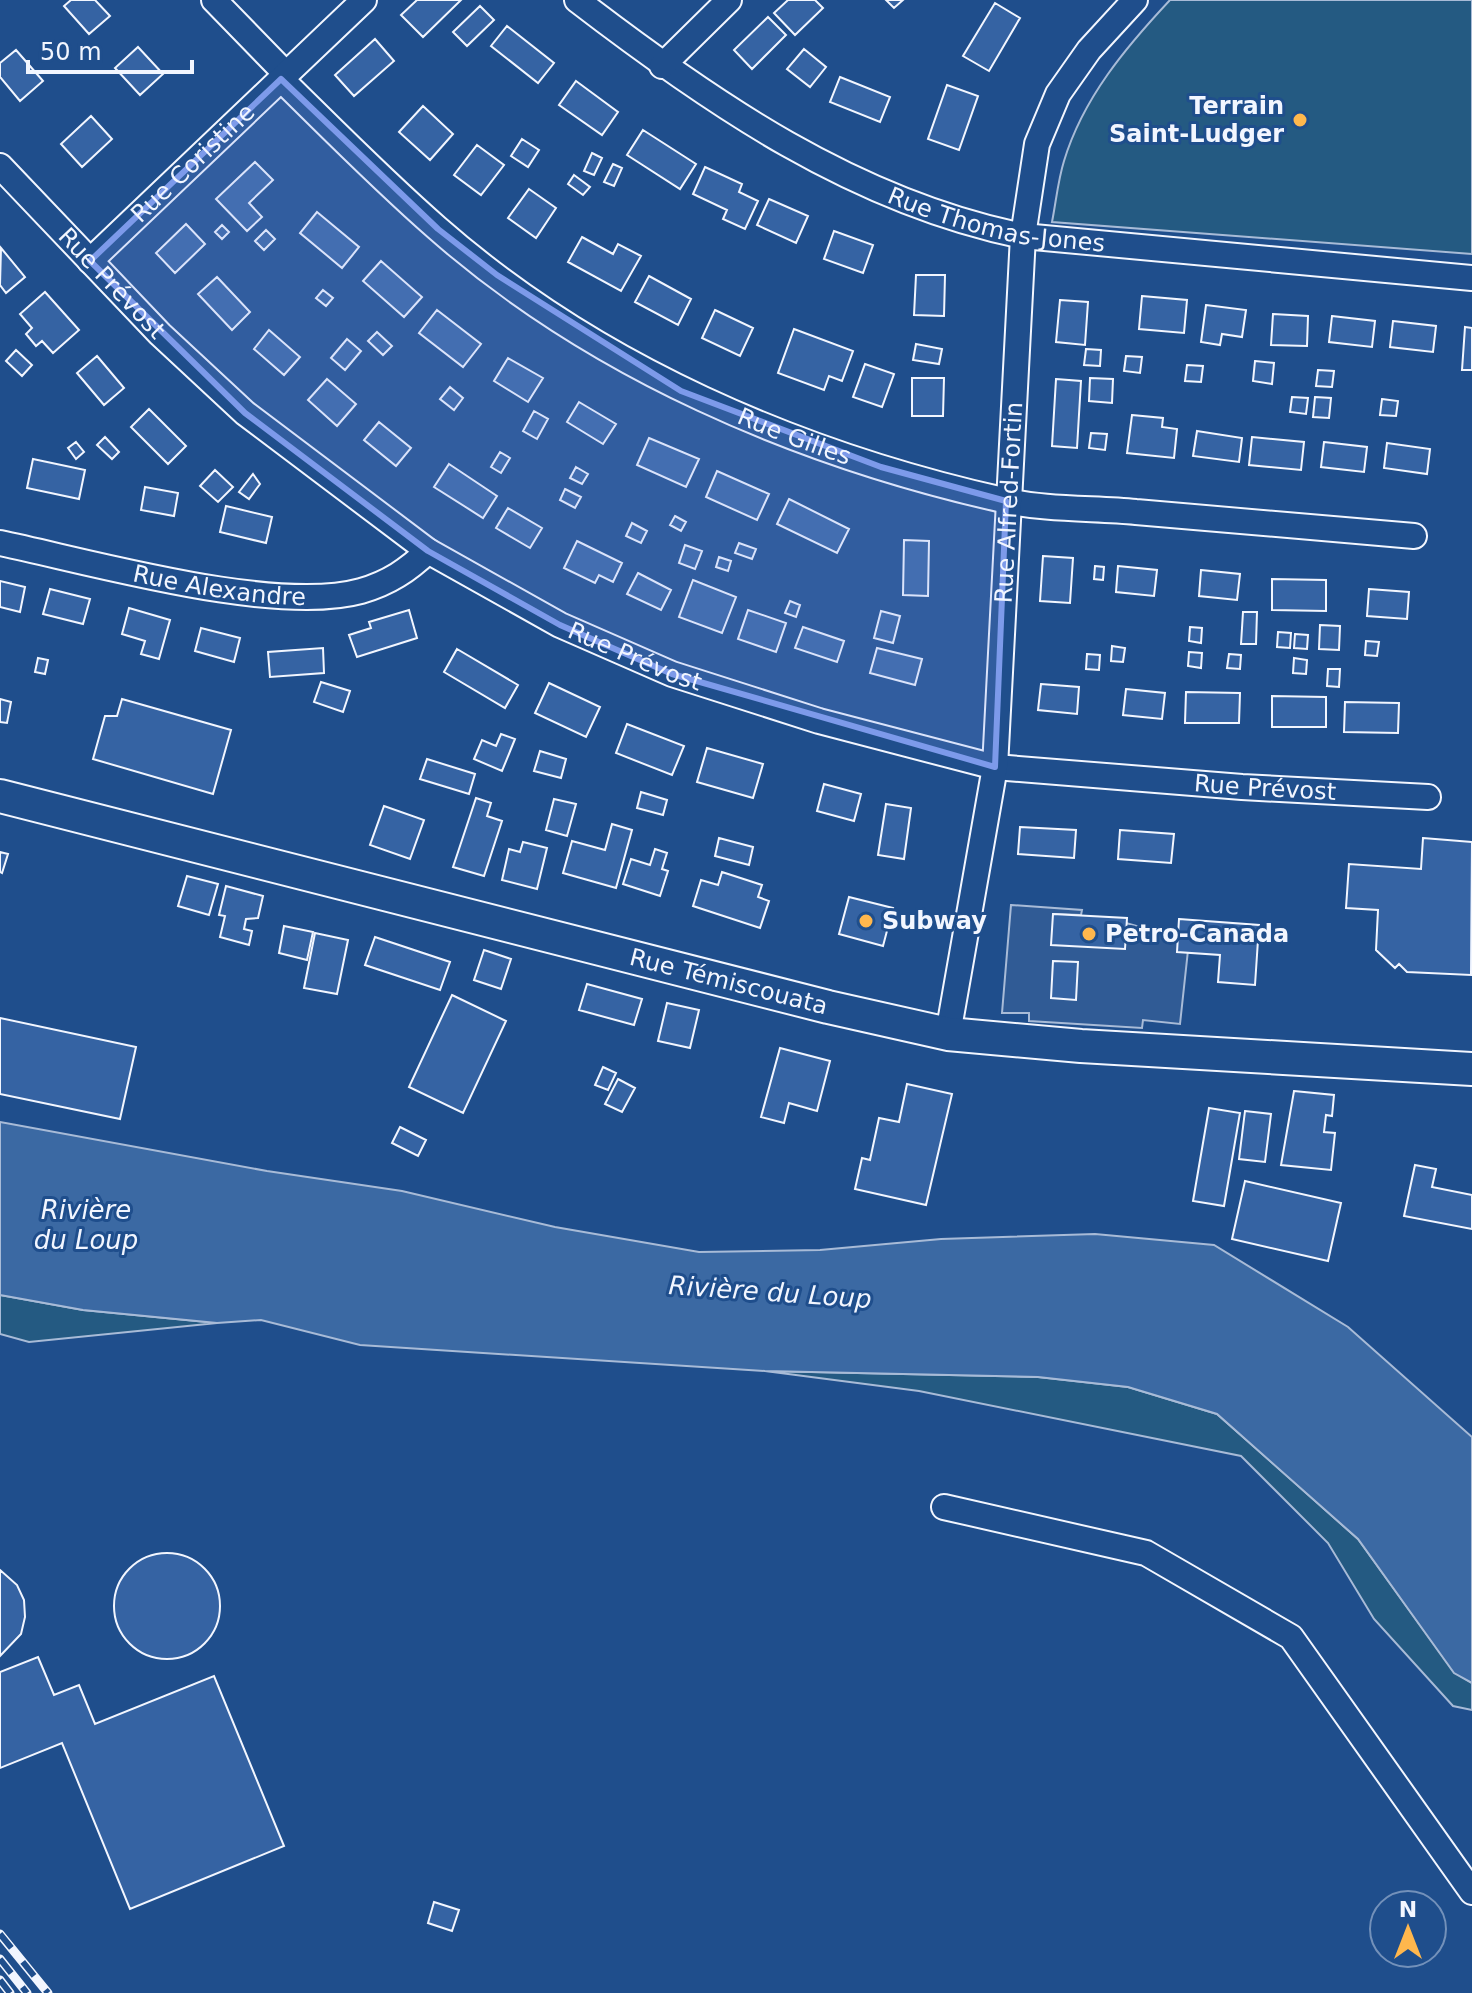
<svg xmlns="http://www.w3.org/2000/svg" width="1472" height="1993" font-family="'DejaVu Sans',sans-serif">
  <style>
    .green { fill: #245a82; stroke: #a8bbd7; stroke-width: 2 }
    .parking { fill: #305b95; stroke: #a8bbd7; stroke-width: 2 }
    .water { fill: #3b69a3; stroke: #a8bbd7; stroke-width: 2 }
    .building { fill: #3563a3; stroke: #f2f6ff; stroke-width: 2 }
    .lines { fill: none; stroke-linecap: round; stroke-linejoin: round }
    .minor-casing { stroke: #f2f6ff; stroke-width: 28 }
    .major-casing { stroke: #f2f6ff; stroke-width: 36 }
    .minor { stroke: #1f4e8c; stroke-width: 24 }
    .major { stroke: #1f4e8c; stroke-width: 32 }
    .rail-casing { stroke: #f2f6ff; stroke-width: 9 }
    .rail { stroke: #1f4e8c; stroke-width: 6; stroke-dasharray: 18; stroke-linecap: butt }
    .marked { fill: #7d9aea; fill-opacity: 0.2; stroke: #7d9aea; stroke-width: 6; stroke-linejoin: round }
    .poi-dot { fill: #ffb74d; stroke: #1f4e8c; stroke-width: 3 }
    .labels { text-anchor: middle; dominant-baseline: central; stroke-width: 6; stroke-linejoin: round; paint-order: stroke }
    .poi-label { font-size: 24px; font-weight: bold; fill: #f2f6ff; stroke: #1f4e8c; text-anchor: start }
    .street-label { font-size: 24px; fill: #f2f6ff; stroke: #1f4e8c }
    .water-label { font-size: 26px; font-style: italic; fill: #f2f6ff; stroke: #1f4e8c }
  </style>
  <rect width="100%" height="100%" fill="#1f4e8c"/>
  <path class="green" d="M1170,0H1472V254L1052,222C1056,202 1058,180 1064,161C1083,98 1126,47 1170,0Z
    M0,1295L83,1310L217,1323L29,1342L0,1334Z
    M765,1371L1038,1377L1128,1387L1217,1414L1358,1539L1454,1672L1472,1683V1710L1453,1706L1374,1619L1328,1543L1241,1456L919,1391Z"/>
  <path class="parking" d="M1011,905L1082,910L1081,915L1053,914L1126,923L1189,941L1180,1024L1143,1020L1142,1028L1029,1021V1013H1002Z"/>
  <path class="water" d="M0,1122L267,1171L402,1191L555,1227L699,1252L820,1250L941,1239L1095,1234L1214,1245L1348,1327L1472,1437V1683L1454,1673L1358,1539L1217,1414L1128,1387L1038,1377L765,1371L360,1345L261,1320L217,1323L83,1310L0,1295Z"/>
  <path class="building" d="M71,0H95L110,16L89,34L64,6Z
    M417,0H461L423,37L401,15Z
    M788,0H815L823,8L795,35L774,13Z
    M886,0H903L894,8Z
    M995,3L1020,18L989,71L963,56Z
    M480,6L494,20L467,46L453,32Z
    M768,17L786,35L752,69L734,50Z
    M507,26L554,63L538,83L491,46Z
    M375,39L394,61L354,96L335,75Z
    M138,47L163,74L140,95L115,68Z
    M804,49L826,67L810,87L787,69Z
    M16,50L43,81L20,101L0,77V63Z
    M840,77L890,97L880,122L830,102Z
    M576,81L618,112L602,135L559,105Z
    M947,85L978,96L959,150L928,139Z
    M423,106L453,134L430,160L399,132Z
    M91,116L112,139L82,167L61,144Z
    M643,130L696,164L680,189L627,155Z
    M522,139L539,150L528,167L511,156Z
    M477,145L504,165L481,195L454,175Z
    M592,153L602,158L594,175L584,171Z
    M255,162L273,180L249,203L262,217L247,231L216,199Z
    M613,164L622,168L614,186L604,182Z
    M705,167L742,184L739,192L758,201L745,229L723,219L727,210L693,194Z
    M574,175L590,187L583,195L568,184Z
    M529,189L556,208L536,238L508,218Z
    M769,199L808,216L796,243L757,225Z
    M317,212L359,247L342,268L300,233Z
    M186,224L205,244L175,273L156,253Z
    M222,225L229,232L222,239L215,232Z
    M266,230L275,239L264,250L255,241Z
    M834,231L873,245L863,273L824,259Z
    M582,237L613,254L618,244L641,256L621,291L568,262Z
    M1,248L25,277L6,293L0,285Z
    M381,261L422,297L404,317L363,281Z
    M916,275H945L944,316L914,315Z
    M649,276L691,299L678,325L635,302Z
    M217,277L250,312L232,330L198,294Z
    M323,290L333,298L326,306L316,298Z
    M45,292L79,330L53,353L42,341L36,346L26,334L32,328L20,314Z
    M1142,296L1187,300L1184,333L1139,329Z
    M1060,300L1088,302L1085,345L1056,342Z
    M1206,305L1246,310L1242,337L1222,334L1220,345L1201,342Z
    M437,310L481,344L463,367L419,333Z
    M715,310L753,328L740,356L702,338Z
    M1273,314L1308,316L1307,346L1271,345Z
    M1332,316L1375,321L1372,347L1329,342Z
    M1393,321L1436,326L1433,352L1390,347Z
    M1465,327L1472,328V370H1462Z
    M794,329L853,351L842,381L829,376L824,390L778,373Z
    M269,330L300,357L284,375L254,349Z
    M377,332L392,346L383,355L368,341Z
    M347,339L361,351L345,370L331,358Z
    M916,344L942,349L939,364L913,360Z
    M1086,349L1101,350L1100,366L1084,365Z
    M16,350L32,365L22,376L6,361Z
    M97,356L124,388L104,405L77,373Z
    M1126,356L1142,357L1140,373L1124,371Z
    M508,358L543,378L528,402L494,381Z
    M1255,361L1274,363L1272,384L1253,381Z
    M865,364L894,374L882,407L853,397Z
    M1187,365L1203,366L1201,382L1185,381Z
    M1318,370L1334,371L1332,387L1316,386Z
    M912,378H944L943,416H912Z
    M1090,378L1113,379L1112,403L1089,401Z
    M327,379L356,404L337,426L308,400Z
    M1056,379L1081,381L1077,448L1052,446Z
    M450,387L463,398L454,410L440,399Z
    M1292,397L1308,398L1306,414L1290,412Z
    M1315,397L1331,398L1329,418L1313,417Z
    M1382,399L1398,401L1396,416L1380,415Z
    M579,402L616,424L603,444L567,422Z
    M149,409L186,446L168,464L131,427Z
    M534,411L548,419L537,439L523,431Z
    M1132,415L1163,418L1162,427L1177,429L1174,458L1127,453Z
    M379,422L411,448L396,466L364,440Z
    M1197,431L1242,438L1239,462L1193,456Z
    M1091,433L1107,434L1105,450L1089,448Z
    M105,437L119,452L112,459L97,445Z
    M1252,437L1304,442L1301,470L1249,465Z
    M649,438L699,459L686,487L637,465Z
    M76,442L84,452L76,459L68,448Z
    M1324,442L1367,447L1364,472L1321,467Z
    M1387,443L1430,449L1427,474L1384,468Z
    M500,452L510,458L501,473L491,467Z
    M33,459L85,470L79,499L27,488Z
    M449,464L497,496L483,518L434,487Z
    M576,467L588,474L582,484L570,478Z
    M215,470L233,487L218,502L200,486Z
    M717,471L769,494L757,520L706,497Z
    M253,474L260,484L249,499L239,492Z
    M145,487L178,493L174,516L141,510Z
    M565,489L581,497L575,508L560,500Z
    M789,499L849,529L837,553L777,524Z
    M226,506L272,517L266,543L220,532Z
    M508,508L542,528L530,548L496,528Z
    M675,516L686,522L681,531L670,525Z
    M632,523L647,531L641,543L626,536Z
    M904,540L929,541L928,596L903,595Z
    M577,541L622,563L613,582L599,575L595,583L564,568Z
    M739,543L756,549L752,559L735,553Z
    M685,545L702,551L695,569L679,563Z
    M1043,556L1073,558L1070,603L1040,601Z
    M719,557L731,561L728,571L716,567Z
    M1095,566L1104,567L1103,580L1094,579Z
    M1118,566L1157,570L1154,596L1116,592Z
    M1201,570L1240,574L1237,600L1199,596Z
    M638,573L671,590L661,610L627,594Z
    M1272,579L1326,580V611L1272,610Z
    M693,580L736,597L722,633L679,617Z
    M0,581L25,587L20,612L0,607Z
    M50,589L90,599L83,624L43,614Z
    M1369,589L1409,592L1407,619L1367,616Z
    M790,601L800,605L796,617L785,613Z
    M129,608L170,620L159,659L141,654L145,641L122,634Z
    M409,610L417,638L357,657L349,635L371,628L369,622Z
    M748,610L786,623L776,652L738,639Z
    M881,611L900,616L893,643L874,638Z
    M1243,612H1257L1256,644H1241Z
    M1320,625L1340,626L1339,650L1319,649Z
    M803,627L844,641L837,662L795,648Z
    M1190,627L1202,628L1201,643L1189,641Z
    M201,628L240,638L234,662L195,651Z
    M1278,632L1291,633L1290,648L1277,647Z
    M1295,634L1308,635L1307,649L1294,648Z
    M1366,641L1379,642L1377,656L1365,655Z
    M1112,646L1125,648L1123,662L1111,661Z
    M323,648L324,673L270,677L268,652Z
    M877,648L922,659L915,685L870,673Z
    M457,649L518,685L505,708L444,672Z
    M1189,652L1202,653L1201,668L1188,666Z
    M1087,654L1100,655L1099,670L1086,669Z
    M1229,654L1241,655L1240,669L1227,668Z
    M38,658L48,660L45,674L35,672Z
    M1294,658L1307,660L1306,674L1293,673Z
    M1328,669H1340L1339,687L1327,686Z
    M321,682L350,691L343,712L314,702Z
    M549,683L600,707L586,737L535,713Z
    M1041,684L1079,687L1077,714L1038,710Z
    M1126,689L1165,693L1162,719L1123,715Z
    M1186,692L1240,693L1239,723H1185Z
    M1272,696L1326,697V727H1272Z
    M0,699L11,702L7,723L0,722Z
    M122,699L231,730L213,794L93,759L105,716H117Z
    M1345,702L1399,703L1398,733L1344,732Z
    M627,724L684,746L672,775L616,753Z
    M501,734L515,739L502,771L474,759L482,740L496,746Z
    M707,748L763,764L753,798L697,782Z
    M540,751L566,759L561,778L534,771Z
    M427,759L475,774L469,794L420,779Z
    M824,784L861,794L854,821L817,811Z
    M641,792L667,800L663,815L637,808Z
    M476,798L491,803L487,816L502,821L484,876L453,867Z
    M554,799L576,804L567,836L546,830Z
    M886,804L911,808L904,859L878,855Z
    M384,806L424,820L410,859L370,845Z
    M612,824L632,830L616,888L563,873L572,841L605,850Z
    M1020,827L1076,830L1074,858L1018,854Z
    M1120,830L1174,834L1171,863L1118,859Z
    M719,838L753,847L749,865L715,856Z
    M1423,838L1472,842L1471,975L1407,972L1399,964L1395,968L1376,950L1378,910L1346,908L1349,864L1421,869Z
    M523,842L547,848L537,889L502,880L509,849L520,852Z
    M655,849L667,853L662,869L668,871L660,896L623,884L631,859L650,865Z
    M0,852L8,854L2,873L0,872Z
    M722,872L762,885L758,897L769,901L760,928L693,906L701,880L718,885Z
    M187,876L218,884L209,915L178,906Z
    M226,886L263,896L258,918L246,919L244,929L252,931L249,945L220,937L225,916L219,915Z
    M849,897L893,908L883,946L839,934Z
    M1053,914L1127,918L1125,949L1051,945Z
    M1179,919L1259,925L1255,985L1218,982L1220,955L1177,952Z
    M284,926L313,932L307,960L279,953Z
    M315,933L348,940L337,994L304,988Z
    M375,937L450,962L440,990L365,965Z
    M484,950L511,959L501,989L474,980Z
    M1053,961L1078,962L1076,1000L1051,998Z
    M587,984L642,999L634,1025L579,1010Z
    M452,995L506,1021L463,1113L409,1087Z
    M667,1003L699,1010L690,1048L658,1041Z
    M0,1018L136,1047L120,1119L0,1094Z
    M780,1048L830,1061L817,1111L789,1103L784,1123L761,1117Z
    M603,1067L616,1073L608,1090L595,1085Z
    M618,1079L635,1088L622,1112L605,1104Z
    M907,1084L952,1094L926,1205L855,1189L862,1158L870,1160L879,1118L899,1122Z
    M1294,1091L1334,1095L1332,1116L1326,1115L1324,1132L1335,1133L1331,1170L1281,1165Z
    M1209,1108L1240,1113L1224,1206L1193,1201Z
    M1245,1111L1271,1114L1265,1162L1239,1159Z
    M400,1127L426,1140L418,1156L392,1143Z
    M1415,1165L1436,1169L1432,1187L1472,1195V1229L1404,1216Z
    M1245,1181L1341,1203L1328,1261L1232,1239Z
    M114 1606a53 53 0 1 1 106 0a53 53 0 1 1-106 0Z
    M0,1570L17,1585L24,1600L25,1617L21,1634L0,1656Z
    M38,1657L54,1695L79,1685L95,1724L214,1676L284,1846L130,1909L62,1743L0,1768V1672Z
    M434,1902L459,1910L452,1931L428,1923Z"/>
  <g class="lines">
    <defs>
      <g id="minor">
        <path d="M214,0L286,74"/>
        <path id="s1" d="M577,0C711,103 855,202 1023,236L1472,278"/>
        <path d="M662,66L729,0"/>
        <path id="s2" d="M281,79C332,129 383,181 437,228C595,367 799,454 1003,500C1045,510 1093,508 1136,512C1229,520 1322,528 1414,536"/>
        <path id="s3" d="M0,166L160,334L245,413L428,551L560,625L672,674L819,721L995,767L1242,787L1428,797"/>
        <path id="s4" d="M90,261L364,0"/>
        <path id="s5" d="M0,543C91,562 275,615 361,591C389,583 408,570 428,551"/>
        <path id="s6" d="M948,1034L995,767L1023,236L1037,144L1058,94L1089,50L1135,0"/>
        <path d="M944,1507L1146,1553L1291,1637L1472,1892"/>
      </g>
      <g id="major">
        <path id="s7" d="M0,796L828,1007L948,1034L1081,1046L1472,1069"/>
      </g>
    </defs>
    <use href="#minor" class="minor-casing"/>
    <use href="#major" class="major-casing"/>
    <use href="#minor" class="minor"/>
    <use href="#major" class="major"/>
    <defs>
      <path id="rail" d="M0,1934L48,1993
        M0,1959L27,1993
        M0,1980L10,1993"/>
    </defs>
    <use href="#rail" class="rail-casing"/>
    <use href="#rail" class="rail"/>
  </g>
  <path class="marked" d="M281,79L438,229L497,275L681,391L881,467L1006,501L995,767L672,674L560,625L428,551L245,413L90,261Z"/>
  <g class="poi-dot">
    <circle cx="1300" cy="120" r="8"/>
    <circle cx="866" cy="921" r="8"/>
    <circle cx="1089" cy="934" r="8"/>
  </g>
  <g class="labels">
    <g class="poi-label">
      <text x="1284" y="106" text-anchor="end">Terrain<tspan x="1284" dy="28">Saint-Ludger</tspan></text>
      <text x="882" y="921">Subway</text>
      <text x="1105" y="934">Petro-Canada</text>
    </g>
    <g class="street-label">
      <text stroke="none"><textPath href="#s4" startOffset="142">Rue Coristine</textPath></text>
      <text stroke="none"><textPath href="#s1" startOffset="480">Rue Thomas-Jones</textPath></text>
      <text stroke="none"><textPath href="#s3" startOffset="162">Rue Prévost</textPath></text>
      <text stroke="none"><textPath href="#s2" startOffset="632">Rue Gilles</textPath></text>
      <text stroke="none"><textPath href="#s6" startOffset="536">Rue Alfred-Fortin</textPath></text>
      <text stroke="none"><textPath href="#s5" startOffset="224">Rue Alexandre</textPath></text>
      <text stroke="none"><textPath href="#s3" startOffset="810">Rue Prévost</textPath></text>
      <text stroke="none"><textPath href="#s3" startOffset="1458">Rue Prévost</textPath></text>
      <text stroke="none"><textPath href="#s7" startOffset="752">Rue Témiscouata</textPath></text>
    </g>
    <g class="water-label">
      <text x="86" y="1210">Rivière<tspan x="86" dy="30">du Loup</tspan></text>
      <text transform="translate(770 1292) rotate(4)">Rivière du Loup</text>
    </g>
  </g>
  <g transform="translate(1408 1929)"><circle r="38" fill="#1f4e8c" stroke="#7391ba" stroke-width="2"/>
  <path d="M0-6L14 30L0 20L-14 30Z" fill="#ffb74d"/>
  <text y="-12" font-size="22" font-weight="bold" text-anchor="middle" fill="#f2f6ff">N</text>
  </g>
  <path d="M28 60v12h164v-12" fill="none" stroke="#f2f6ff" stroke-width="4"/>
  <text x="40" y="60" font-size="24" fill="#f2f6ff" stroke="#1f4e8c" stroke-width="6" paint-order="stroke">50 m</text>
</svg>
